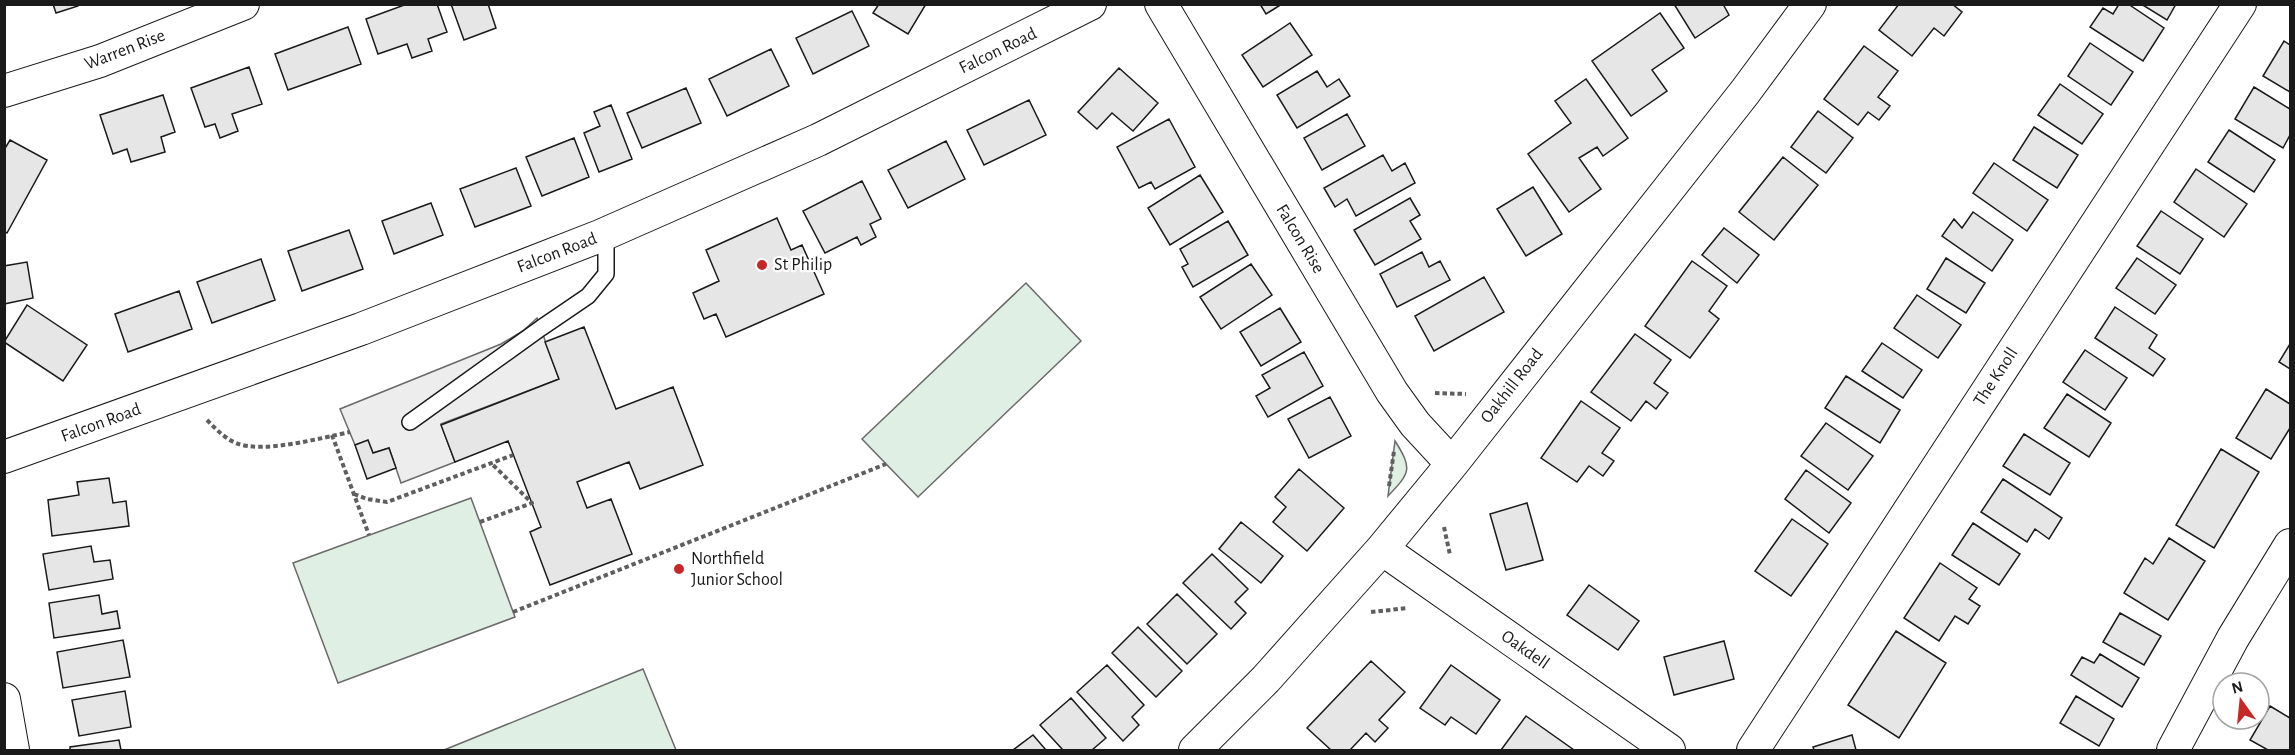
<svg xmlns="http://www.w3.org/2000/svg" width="2295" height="755" font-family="'Alegreya Sans',sans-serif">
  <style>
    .green { fill: #e0efe3; stroke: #6a6a6a; stroke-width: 1.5 }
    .parking { fill: #ededed; stroke: #6a6a6a; stroke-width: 1.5 }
    .building { fill: #e6e6e6; stroke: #1a1a1a; stroke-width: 1.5 }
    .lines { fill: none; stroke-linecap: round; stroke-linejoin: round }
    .service-casing { stroke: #1a1a1a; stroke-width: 18 }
    .minor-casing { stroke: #1a1a1a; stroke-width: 34 }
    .path { stroke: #5f5f5f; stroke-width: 4; stroke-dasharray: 4.5 3; stroke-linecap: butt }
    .service { stroke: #fff; stroke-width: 15 }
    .minor { stroke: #fff; stroke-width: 32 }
    .poi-dot { fill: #c62828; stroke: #fff; stroke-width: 2 }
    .labels { text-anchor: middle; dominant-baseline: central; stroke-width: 4.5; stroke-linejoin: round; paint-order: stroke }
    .street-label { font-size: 18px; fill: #1a1a1a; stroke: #fff }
    .poi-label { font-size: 18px; fill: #1a1a1a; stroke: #fff; text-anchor: start }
  </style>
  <rect width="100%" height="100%" fill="#fff"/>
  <path class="green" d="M1026,283L1081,341L918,497L862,439Z
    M1395,441C1413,469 1410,473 1388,496Z
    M471,498L515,617L338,683L293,563Z
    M643,669L676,750H444Z"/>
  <path class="parking" d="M537,318L559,379L441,424L455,462L401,483L389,448L373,453L368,441L355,445L340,409L501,344L523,331Z"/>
  <path class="building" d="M53,4H78V6L56,13Z
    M407,4H437L447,32L428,39L432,51L412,58L407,44L378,54L366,19Z
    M451,4H488L496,28L464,40Z
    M879,4H926L908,34L873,13Z
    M1260,4H1282L1266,14Z
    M1674,4H1723L1729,15L1695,38Z
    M1899,4H1952L1962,12L1944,36L1934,28L1912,56L1879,30Z
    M2119,4H2128L2164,28L2143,61L2090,27L2103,8L2113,14Z
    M2141,4H2176L2167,20Z
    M852,11L869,46L813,74L796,38Z
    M1660,13L1684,48L1652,70L1667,91L1631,116L1592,61Z
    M1290,23L1312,55L1263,87L1242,55Z
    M348,27L361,64L288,90L275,54Z
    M2284,41L2290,45V92L2263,76Z
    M2090,43L2133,72L2111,105L2068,76Z
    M1864,46L1898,71L1878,97L1890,106L1879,120L1868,112L1858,125L1824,99Z
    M771,49L789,86L727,116L709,79Z
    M249,67L262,104L232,114L238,131L220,138L215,124L205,127L191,88Z
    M1119,68L1158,103L1133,131L1112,113L1097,129L1078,112Z
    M1317,71L1327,87L1339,79L1350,96L1297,128L1277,95Z
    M1586,79L1628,138L1603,156L1597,147L1579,158L1601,189L1569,212L1528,154L1571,123L1555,101Z
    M2060,84L2103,114L2082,144L2038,115Z
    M2254,87L2290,109V135L2283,148L2235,119Z
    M686,88L701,123L642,148L627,113Z
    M163,95L175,132L161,137L165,152L131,162L127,149L113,154L100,115Z
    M1029,100L1046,135L984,165L967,130Z
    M611,105L632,159L599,172L584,133L600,126L594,112Z
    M1818,111L1853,138L1826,173L1791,147Z
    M1347,114L1365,146L1322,170L1304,138Z
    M1169,119L1195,167L1155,189L1151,182L1139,188L1117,147Z
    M2034,127L2078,155L2057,188L2013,160Z
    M2229,130L2275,160L2254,192L2208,162Z
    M574,138L589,177L542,196L526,157Z
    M10,140L47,160L7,233L4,231V150Z
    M946,141L965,179L908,208L888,170Z
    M1383,155L1392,171L1405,163L1415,183L1356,216L1347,199L1335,207L1324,188Z
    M1783,157L1818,185L1774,240L1739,212Z
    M1994,163L2048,200L2027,231L1973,193Z
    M516,168L531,206L475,227L460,189Z
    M2196,169L2247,204L2224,237L2174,202Z
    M1200,175L1223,212L1170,245L1148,208Z
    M862,181L881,219L870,224L876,237L861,245L857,237L825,253L803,211Z
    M1533,187L1562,234L1526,256L1497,209Z
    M1410,198L1420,215L1410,221L1421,239L1375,265L1354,230Z
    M431,203L443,235L394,254L382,221Z
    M2161,211L2203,239L2180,274L2137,246Z
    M1973,212L2013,240L1992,271L1942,236L1954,219L1962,228Z
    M777,218L791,250L802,245L824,294L726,337L716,314L704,319L693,293L719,281L706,250Z
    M1228,221L1248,255L1193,287L1182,267L1188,264L1180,249Z
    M1724,228L1759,255L1737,283L1702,255Z
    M349,230L363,269L302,291L288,251Z
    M1422,252L1429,267L1440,261L1450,280L1397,307L1380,274Z
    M1946,258L1985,283L1966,313L1927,289Z
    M2137,258L2176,285L2155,314L2116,288Z
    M261,259L275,300L212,323L197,282Z
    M1692,261L1727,286L1709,311L1719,319L1690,358L1645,326Z
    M27,262L33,298L4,304V266Z
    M1251,264L1272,295L1221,329L1200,297Z
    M1484,277L1504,312L1434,351L1415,316Z
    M179,291L192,329L128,352L115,314Z
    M1917,295L1961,325L1938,358L1894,328Z
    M27,305L87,345L63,381L4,342Z
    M2115,307L2157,335L2149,348L2165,359L2153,376L2095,338Z
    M1280,308L1301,342L1261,366L1240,332Z
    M584,327L616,409L673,387L703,465L640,489L629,462L577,482L587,508L611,499L632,554L550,585L530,532L541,527L508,441L455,462L441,425L559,379L545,342Z
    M1635,334L1671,360L1654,383L1668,393L1656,409L1646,401L1631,421L1591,392Z
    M1882,343L1922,370L1903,398L1862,371Z
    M2290,344V369L2279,362Z
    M2085,350L2127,378L2105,410L2063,382Z
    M1304,352L1323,386L1268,417L1256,396L1270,388L1262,375Z
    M1846,376L1900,410L1880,443L1825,408Z
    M2266,389L2290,404V428L2271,459L2236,438Z
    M2067,394L2111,423L2089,457L2044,428Z
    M1330,397L1351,436L1309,458L1288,419Z
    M1581,401L1620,428L1602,453L1614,461L1603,476L1589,466L1577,482L1541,458Z
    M1826,423L1873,456L1848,490L1801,456Z
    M2024,434L2070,463L2050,495L2003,466Z
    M368,440L373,453L389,448L396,468L367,479L355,445Z
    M2221,449L2259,472L2214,548L2176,525Z
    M1299,469L1344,508L1307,551L1273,522L1286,507L1275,497Z
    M1806,470L1851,503L1829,533L1785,499Z
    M109,478L113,503L126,501L129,526L52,536L48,500L79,495L77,482Z
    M2003,479L2062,518L2049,539L2035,529L2027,542L1981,512Z
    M1527,503L1543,560L1506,570L1490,514Z
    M1792,519L1828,544L1791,596L1755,571Z
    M1241,522L1283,556L1261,583L1219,549Z
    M1973,523L2020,554L1999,585L1952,555Z
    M2169,538L2205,561L2168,620L2124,593L2145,558L2153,564Z
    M91,546L94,562L110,560L113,579L49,590L43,554Z
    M1212,554L1248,589L1235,602L1246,613L1231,629L1183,583Z
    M1940,563L1977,588L1969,599L1980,606L1968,624L1955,616L1939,641L1904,618Z
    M1589,585L1639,621L1618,650L1567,615Z
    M1177,594L1217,634L1187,664L1147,624Z
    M99,595L102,614L117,611L120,628L54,638L49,603Z
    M2120,613L2161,636L2144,665L2103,642Z
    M1138,627L1182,671L1156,697L1112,653Z
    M1896,631L1946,663L1899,738L1848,705Z
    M123,640L130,677L63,688L57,652Z
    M1724,641L1734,679L1674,695L1664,657Z
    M2100,654L2139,678L2122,707L2071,675L2082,657L2094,663Z
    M1371,661L1405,692L1379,720L1388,728L1375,742L1366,733L1350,750H1331L1307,728Z
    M1107,665L1144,705L1132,717L1139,725L1123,741L1077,692Z
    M1451,665L1500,700L1476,734L1451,717L1445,725L1420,708Z
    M125,691L131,727L79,736L72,700Z
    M2076,696L2114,719L2099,746L2060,723Z
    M1071,698L1106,738L1092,750H1063L1040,725Z
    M2270,706L2290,718V750H2268L2250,740Z
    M1526,716L1574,750H1501Z
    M1033,735L1046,750H1013Z
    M1852,735L1856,750H1814L1813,747Z
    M119,740L121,750H70V747Z"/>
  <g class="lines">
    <defs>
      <path id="service" d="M410,422L541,328L588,296L606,274V246L600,236"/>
      <path id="minor" d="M1161,4L1392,392L1415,424L1452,464
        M4,91L100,61L243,4
        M4,457L361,329L600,236L818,140L1090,4
        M1382,549L1669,750
        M4,699L13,750
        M1195,750L1266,679L1382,549L1452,464L1745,92L1810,4
        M1753,750L2240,4
        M2173,750L2233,638L2290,545"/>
    </defs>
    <use href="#service" class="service-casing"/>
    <use href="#minor" class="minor-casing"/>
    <path class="path" d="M1435,393L1466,394
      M207,420C216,429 224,438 236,443C262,454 321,438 350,432
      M332,435L369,535
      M1389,486L1394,451
      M354,494L367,499L387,502L513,455
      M480,522L532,503L491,463
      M1444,527L1450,555
      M513,612L886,464
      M1371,612L1408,608"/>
    <use href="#service" class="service"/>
    <use href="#minor" class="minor"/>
  </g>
  <g class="poi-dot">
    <circle cx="762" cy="265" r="6"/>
    <circle cx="679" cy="569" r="6"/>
  </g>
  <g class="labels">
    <g class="street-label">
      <text transform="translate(125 50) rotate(-21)">Warren Rise</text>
      <text transform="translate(998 51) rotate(-26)">Falcon Road</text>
      <text transform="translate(1300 239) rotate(59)">Falcon Rise</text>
      <text transform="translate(557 253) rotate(-21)">Falcon Road</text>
      <text transform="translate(1996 377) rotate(-57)">The Knoll</text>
      <text transform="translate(1512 386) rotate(-52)">Oakhill Road</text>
      <text transform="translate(101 423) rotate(-20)">Falcon Road</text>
      <text transform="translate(1525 650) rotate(35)">Oakdell</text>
    </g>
    <g class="poi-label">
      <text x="774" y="265">St Philip</text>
      <text x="691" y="559">Northfield<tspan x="691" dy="21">Junior School</tspan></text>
    </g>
  </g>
  <rect width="2295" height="755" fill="none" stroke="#1a1a1a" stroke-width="12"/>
  <g transform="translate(2241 701) rotate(345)"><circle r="28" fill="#ffffff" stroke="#a3a3a3" stroke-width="1.5"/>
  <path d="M0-4.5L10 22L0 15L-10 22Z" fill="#c62828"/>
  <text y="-9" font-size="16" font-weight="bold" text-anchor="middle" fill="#1a1a1a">N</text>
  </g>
</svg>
